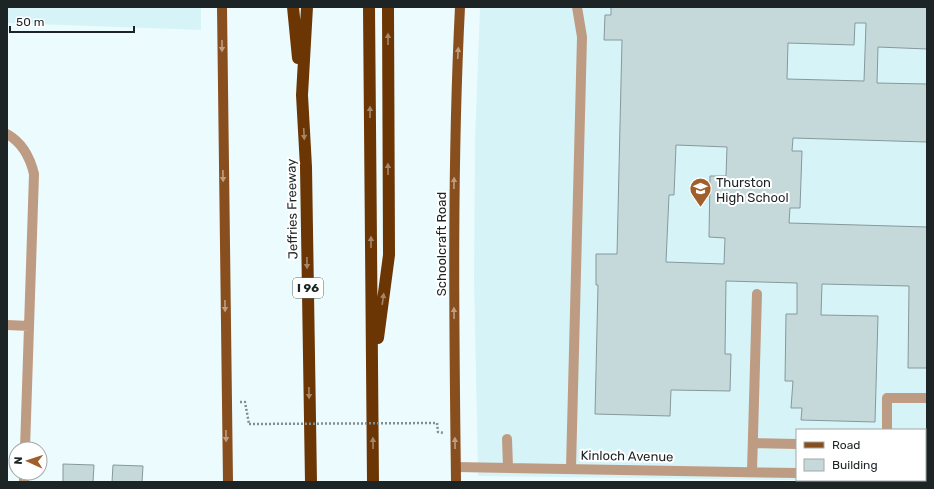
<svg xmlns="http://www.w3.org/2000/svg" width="934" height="489" font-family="Rubik,sans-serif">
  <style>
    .built { fill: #d6f4f7; fill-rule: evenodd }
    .building { fill: #c5d9db; stroke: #86989b; fill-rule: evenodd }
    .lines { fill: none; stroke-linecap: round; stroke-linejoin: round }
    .path { stroke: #828e8f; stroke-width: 2.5; stroke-dasharray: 2 2; stroke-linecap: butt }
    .minor { stroke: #be9c84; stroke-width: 10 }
    .major { stroke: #884e1e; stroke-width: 10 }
    .highway { stroke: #6b3604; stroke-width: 12 }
    .path-bridge { stroke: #828e8f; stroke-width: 2.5; stroke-dasharray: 2 2; stroke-linecap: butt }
    .oneway { fill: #a68668 }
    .oneway2 { fill: #be9e83 }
    .labels { text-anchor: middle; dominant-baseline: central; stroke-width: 4; stroke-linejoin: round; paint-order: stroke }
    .shield { fill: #fff; stroke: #606666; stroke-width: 1 }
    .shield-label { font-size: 12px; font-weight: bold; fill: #1c2425 }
    .poi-label { font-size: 13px; fill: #1c2425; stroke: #fff; text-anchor: start }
    .street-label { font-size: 13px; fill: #1c2425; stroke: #fff }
  </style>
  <rect width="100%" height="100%" fill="#ecfcfe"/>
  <path class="built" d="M7,7H201V30L7,23Z
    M480,7H927V482L478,476L474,278L475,139ZM797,430H925V480H797Z"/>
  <path class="building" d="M611,7H927V49L878,47L877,83L927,84V142L793,138L792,151H802L800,208H790L789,223L927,227V368H908L909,286L822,284L821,315L878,316L875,422L801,420L802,408H791L793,381H785L786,314H797V283L726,281L725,354H731L730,391L671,390L670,416L595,414L598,285H596V254H617L622,40H604L605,15H611ZM855,23H866L864,81L787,79L788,43L854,45ZM676,145L727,147L726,176H710L709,237L725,238L724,264L666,262L669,195H674Z
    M63,464L94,465L93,482H63Z
    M113,465L143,466L142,482H112Z"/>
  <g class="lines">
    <path class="path" d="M240,402H245L249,424
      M437,423L438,432L444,433"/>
    <path class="minor" d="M7,134C23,143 30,157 34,174L25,449
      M7,325L29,326
      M887,430V398H927
      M507,439L508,467
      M753,443L797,444
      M925,448L927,449
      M456,467L797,473
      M571,468L582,37L577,7
      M752,471L757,294
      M925,477H927
      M24,482V473"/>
    <path class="major" d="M222,7L228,482
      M456,482C454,323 452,165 460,7"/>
    <path class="highway" d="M293,7L298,58
      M307,7L302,95L306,167L311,482
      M369,7L373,482
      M378,338L389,255L388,7"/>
    <path class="path-bridge" d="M249,424L437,423"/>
  </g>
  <defs><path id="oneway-solid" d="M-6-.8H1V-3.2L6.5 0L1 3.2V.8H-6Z"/></defs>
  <g class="oneway">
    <use href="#oneway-solid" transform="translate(388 39) rotate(-90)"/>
    <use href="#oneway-solid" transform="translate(370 112) rotate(-90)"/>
    <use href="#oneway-solid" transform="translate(304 134) rotate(87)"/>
    <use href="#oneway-solid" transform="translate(388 169) rotate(-91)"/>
    <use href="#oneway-solid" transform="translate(371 242) rotate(-90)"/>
    <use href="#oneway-solid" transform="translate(307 263) rotate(89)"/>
    <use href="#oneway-solid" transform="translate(383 299) rotate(-82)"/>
    <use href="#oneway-solid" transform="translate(309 393) rotate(89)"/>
    <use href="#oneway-solid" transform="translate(373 443) rotate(-91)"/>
  </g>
  <g class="oneway2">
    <use href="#oneway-solid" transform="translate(222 46) rotate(90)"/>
    <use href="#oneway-solid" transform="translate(458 53) rotate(-87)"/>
    <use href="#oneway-solid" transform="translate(223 176) rotate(89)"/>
    <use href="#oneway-solid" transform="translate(454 183) rotate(-89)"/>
    <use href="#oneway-solid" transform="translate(225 306) rotate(89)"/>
    <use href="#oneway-solid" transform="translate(454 313) rotate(-91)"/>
    <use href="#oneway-solid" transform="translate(226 436) rotate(89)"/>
    <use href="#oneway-solid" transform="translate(455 443) rotate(-91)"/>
  </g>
  <defs>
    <symbol id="school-pin" viewBox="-11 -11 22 30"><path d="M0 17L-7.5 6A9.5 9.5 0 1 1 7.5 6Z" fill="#a05f2a" stroke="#fff"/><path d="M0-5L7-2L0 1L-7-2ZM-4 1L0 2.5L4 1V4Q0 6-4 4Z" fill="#fff"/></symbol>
  </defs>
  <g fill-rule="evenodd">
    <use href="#school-pin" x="688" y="176" width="25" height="34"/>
  </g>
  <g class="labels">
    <rect class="shield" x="293" y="278" width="30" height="20" rx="3"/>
    <g class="shield-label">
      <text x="308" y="288">I 96</text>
    </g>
    <g class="poi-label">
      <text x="716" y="182">Thurston<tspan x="716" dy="15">High School</tspan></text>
    </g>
    <g class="street-label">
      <text transform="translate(292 209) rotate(-91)">Jeffries Freeway</text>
      <text transform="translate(441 244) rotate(-90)">Schoolcraft Road</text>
      <text transform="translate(627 456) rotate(1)">Kinloch Avenue</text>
    </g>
  </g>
  <rect width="934" height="489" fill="none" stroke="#1c2425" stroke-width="16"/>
  <rect x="796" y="429" width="130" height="52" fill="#ffffff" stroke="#a4a7a8"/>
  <rect x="804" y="442" width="20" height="6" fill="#884e1e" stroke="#a4a7a8"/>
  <text x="832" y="449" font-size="12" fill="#1c2425">Road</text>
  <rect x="804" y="459" width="20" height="12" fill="#c5d9db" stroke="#a4a7a8"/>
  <text x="832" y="469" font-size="12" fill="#1c2425">Building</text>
  <g transform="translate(28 461) rotate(273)"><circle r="19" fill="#ffffff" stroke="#a4a7a8"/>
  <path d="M0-3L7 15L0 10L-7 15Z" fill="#a05f2a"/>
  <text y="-6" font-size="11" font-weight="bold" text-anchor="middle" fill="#1c2425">N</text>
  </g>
  <path d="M10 26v6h124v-6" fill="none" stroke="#1c2425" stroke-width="2"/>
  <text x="16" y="26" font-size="12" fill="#1c2425" stroke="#ffffff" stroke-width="3" paint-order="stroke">50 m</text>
</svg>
